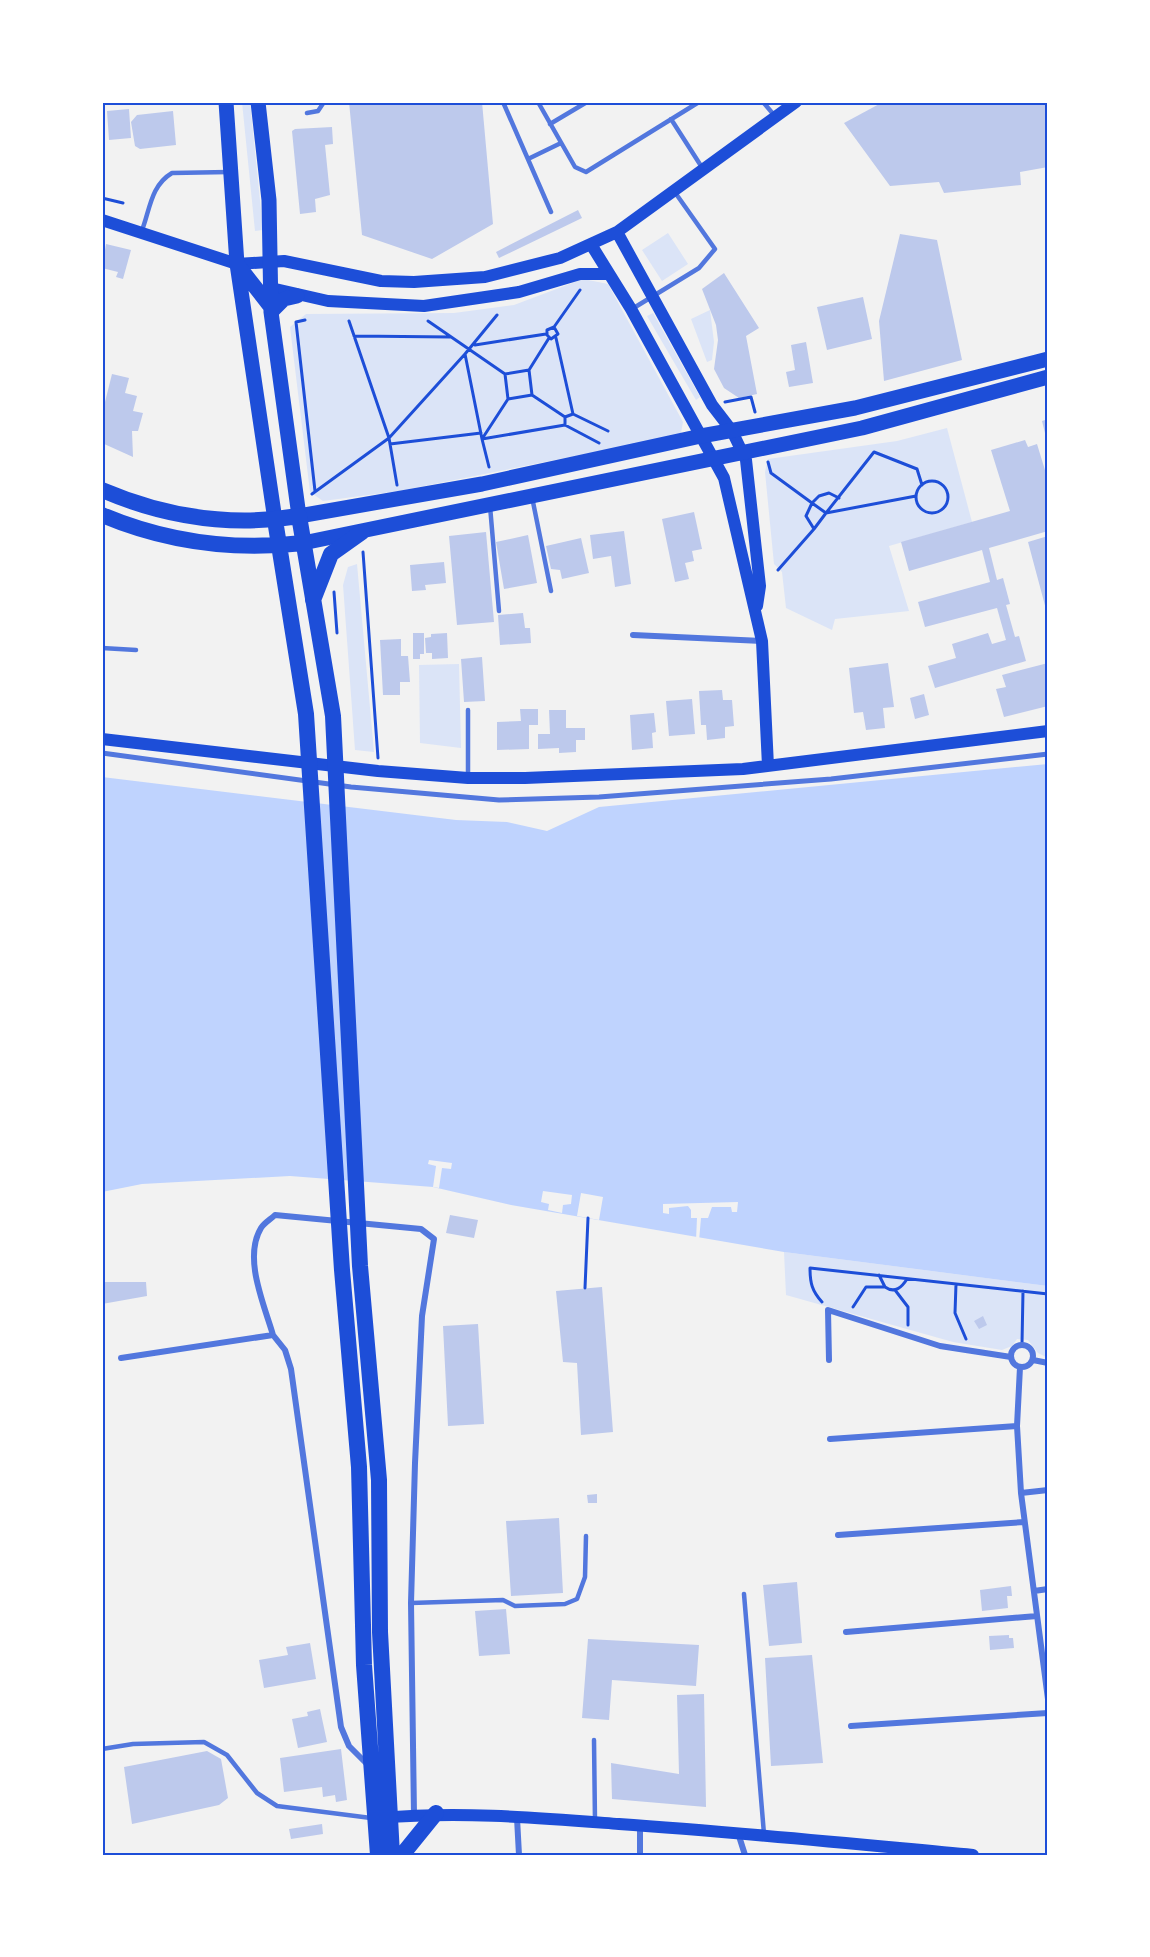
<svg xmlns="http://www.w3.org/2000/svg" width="1150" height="1957" font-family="'Space Grotesk',sans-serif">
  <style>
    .green { fill: #dbe4f7 }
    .water { fill: #bfd3fe }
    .pier { fill: #f2f2f2 }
    .building { fill: #bdc9ec }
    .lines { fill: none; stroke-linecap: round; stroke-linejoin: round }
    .path { stroke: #1d4ed8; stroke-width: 3 }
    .service { stroke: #5277de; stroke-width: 4.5 }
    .pedestrian { stroke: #5277de; stroke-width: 5 }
    .minor { stroke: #5277de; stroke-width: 6 }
    .secondary { stroke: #1d4ed8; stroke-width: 12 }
    .primary { stroke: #1d4ed8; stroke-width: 15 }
    .trunk { stroke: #1d4ed8; stroke-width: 16 }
    .neatline { fill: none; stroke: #1d4ed8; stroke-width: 2 }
  </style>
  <rect width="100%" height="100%" fill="#f2f2f2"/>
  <path class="green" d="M242,102H250L263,230L255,231Z
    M668,233L688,264L662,281L642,250Z
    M583,279L608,284L683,422L681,433L651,441L399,491L323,501L310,492L290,327L306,314L454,313L514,305Z
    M710,310L714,342L712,360L707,362L691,319Z
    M653,313L700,397L696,400L647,316Z
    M947,428L972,522L889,546L909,611L835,619L832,630L786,608L782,572L774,564L765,472L768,459L897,441Z
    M357,564L374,752L355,750L343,585L348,567Z
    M459,664L461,748L420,743L419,665Z
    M784,1252L1048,1286V1358L1038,1353L1028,1340L1017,1339L1012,1346L1002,1350L953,1342L786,1295Z"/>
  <path class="water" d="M1048,764V1286L784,1252L511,1205L433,1187L290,1176L142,1184L102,1192V777L456,820L507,822L547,831L599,807Z"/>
  <path class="pier" d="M429,1160L452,1163L451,1169L442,1168L439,1188L433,1187L436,1166L428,1164Z
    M543,1191L572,1195L571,1204L563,1205L562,1213L548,1210L549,1204L541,1202Z
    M581,1193L603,1197L599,1220L577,1216Z
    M738,1202L737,1212H732L731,1207H712L708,1218H701L699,1241L696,1240L697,1218H691V1210L688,1206L669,1208V1214L663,1213V1204Z"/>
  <path class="building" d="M349,102H482L493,224L432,259L362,235Z
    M883,102H1048V167L1020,172L1021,185L944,193L939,182L890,186L844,123Z
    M129,109L131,138L109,140L107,111Z
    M173,111L176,145L140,149L135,146L131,122L137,115Z
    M332,127L333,144L325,145L330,195L315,199L316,212L300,214L292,131L295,129Z
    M578,210L582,218L499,258L496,252Z
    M900,234L937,240L962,360L884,381L879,321Z
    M106,244L131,250L123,279L116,277L118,272L102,268Z
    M724,273L759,328L746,336L757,394L739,398L724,388L714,369L718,340L716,325L702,289Z
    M863,297L872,339L827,350L817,307Z
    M806,342L813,383L789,387L786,372L795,370L791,345Z
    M112,374L129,378L125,393L137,396L133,411L143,413L138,431H132L133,457L102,443V414Z
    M1048,419V441H1047L1042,421Z
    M1025,440L1028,447L1037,444L1048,480V531L989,548L997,580L1003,578L1010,604L1006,605L1015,637L1019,636L1026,661L935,688L928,666L956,658L952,644L988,633L992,644L1006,640L997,608L925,627L918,602L990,582L982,550L909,571L901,542L1010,511L991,450Z
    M694,512L702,549L692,551L694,561L685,563L689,579L675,582L662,519Z
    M624,531L631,584L615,587L611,556L593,559L590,535Z
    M486,532L494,622L457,625L449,536Z
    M528,535L537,583L504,589L496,542Z
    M1048,536V613H1047L1028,542Z
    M581,538L589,573L562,579L560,570L551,569L546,546Z
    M444,562L446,583L425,585L426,590L412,591L410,565Z
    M523,613L525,628H530L531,643L500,645L498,615Z
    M413,633H424V654H420V659H413Z
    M447,633L448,658L432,659V653H426L425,638L431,637V634Z
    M401,639V656H408L410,682H400V695H383L380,640Z
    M482,657L485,701L464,702L461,659Z
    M888,663L894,707L883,708L885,728L866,730L863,712L854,713L849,668Z
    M1048,663V706L1004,717L996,689L1006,687L1002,675Z
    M722,690L723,700H732L734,726L725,727V738L707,740L706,725H701L699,691Z
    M924,694L929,715L915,719L910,698Z
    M692,699L695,734L669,736L666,701Z
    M520,709H538V725H529V749L497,750V722L521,721Z
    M549,710H566V728H585V740H576V752L559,753V748L538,749V734H550Z
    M654,713L656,732L652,733L653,748L632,750L630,715Z
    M450,1215L478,1220L474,1238L446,1233Z
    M102,1282H146L147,1296L102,1304Z
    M602,1287L613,1432L581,1435L577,1363L563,1362L556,1291Z
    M983,1316L987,1325L979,1329L974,1321Z
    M478,1324L484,1424L448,1426L443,1326Z
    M597,1494V1503H588L587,1495Z
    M559,1518L563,1593L511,1596L506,1521Z
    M797,1582L802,1643L769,1646L763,1585Z
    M1011,1586L1012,1596H1007L1008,1608L982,1611L980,1590Z
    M506,1609L510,1654L479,1656L475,1611Z
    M1009,1635V1638H1013L1014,1648L990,1650L989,1636Z
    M588,1639L699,1645L696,1686L612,1680L609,1720L582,1718Z
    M310,1643L316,1679L264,1688L259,1660L288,1655L286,1647Z
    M812,1655L823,1763L771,1766L765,1658Z
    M704,1694L706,1807L612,1799L611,1763L679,1774L677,1695Z
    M320,1709L327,1742L298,1748L292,1719L308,1716L307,1712Z
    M341,1749L347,1800L336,1802L335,1795L323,1797L322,1787L284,1792L280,1758Z
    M207,1751L221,1759L228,1798L219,1805L132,1824L124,1767Z
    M322,1824L323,1834L291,1839L289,1829Z"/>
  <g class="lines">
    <path class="path" d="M102,198L123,203
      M497,315L465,354L482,439L565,425L599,443
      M305,320L296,322L315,491
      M349,321L389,438L397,485
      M428,321L505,374
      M554,327L558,334L551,339L547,335V330L554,327L580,290
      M354,336L451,337
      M556,338L573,414L565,417V425
      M475,345L546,334
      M529,370L549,338
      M532,395L565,417
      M725,402L751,397L755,412
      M573,414L608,431
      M390,444L481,433
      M768,462L771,473L812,503L819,496L829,493L839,498
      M489,467L482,439L508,399L505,374L529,370L532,395L508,399
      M916 497a16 16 0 1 1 32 0a16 16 0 1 1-32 0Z
      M312,494L389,438L465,354
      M916,496L826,513L874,452L917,469L922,485
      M812,503L826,513L814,529L806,516Z
      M363,552L378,758
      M778,570L814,529
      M334,592L337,633
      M879,1275L885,1287C895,1294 902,1287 907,1279
      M956,1284L955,1313L966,1339
      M585,1288L588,1218
      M895,1290L908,1307V1325
      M822,1302C812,1291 810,1283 810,1268L1048,1294
      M853,1307L866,1287H885
      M1022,1344L1023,1291"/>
    <path class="service" d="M503,102L551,212
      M538,102L575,167L586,172L699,102
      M763,102L774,115
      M307,113L318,111L324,102
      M671,119L703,169
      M550,124L587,102
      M528,159L561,143
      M141,233C150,211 150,186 172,173L229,172
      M632,309L699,268L715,249L674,191
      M532,497L551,591
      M490,506L499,611
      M102,648L136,650
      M468,776V710
      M744,1594L764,1834
      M411,1603L503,1600L515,1606L565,1604L577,1599L585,1577L586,1536
      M594,1740L595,1822
      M102,1749L133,1744L204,1742L227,1755L257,1793L277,1806L371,1818"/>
    <path class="pedestrian" d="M102,753L351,787L499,800L599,797L831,779L1048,754"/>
    <path class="minor" d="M633,635L762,641
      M273,1335C264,1304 243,1258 261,1228C264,1223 271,1219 275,1215L421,1229L434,1239L422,1316L415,1463L411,1603L414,1815
      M1011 1356a11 11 0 1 1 22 0a11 11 0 1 1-22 0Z
      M121,1358L273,1335L285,1350L291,1369L341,1727L349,1746L368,1765
      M829,1360L828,1310L940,1346L1011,1357
      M1033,1360L1048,1363
      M1020,1367L1017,1426L1021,1493L1048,1699
      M830,1439L1017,1426
      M1021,1493L1048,1490
      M838,1535L1024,1522
      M1034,1591L1048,1589
      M846,1632L1037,1616
      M851,1726L1048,1713
      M517,1818L519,1855
      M640,1826V1855
      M738,1833L745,1855"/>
    <path class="secondary" d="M102,220L237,264L284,261L381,281L414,282L485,277L560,258L617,232L796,102
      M617,232L712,405L732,431L746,460L760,586L757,606
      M592,246L631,309L724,478L762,641L768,766
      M271,288L328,301L424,306L519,292L580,274H609
      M102,739L378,771L468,778H525L743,769L1048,731
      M382,1818C460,1811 540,1818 619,1824C737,1832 855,1844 973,1855"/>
    <path class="primary" d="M226,102L237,264L275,520
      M258,102L269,200L271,312L299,516L482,484L701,436L855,408L1048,359
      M237,264L270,306
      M271,312L284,299L297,296
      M303,543L862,428L1048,377"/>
    <path class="trunk" d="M102,490C165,517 232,527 299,516L333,716L360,1266L379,1480L380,1632L392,1855
      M102,515C166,542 234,551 303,543
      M275,520L306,714L342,1270L359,1467L364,1665L378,1855
      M313,600L331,554L362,532
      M402,1855L436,1813"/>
  </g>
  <rect width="1150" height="1957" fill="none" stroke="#ffffff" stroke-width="207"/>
  <rect x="104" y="104" width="942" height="1750" class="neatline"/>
</svg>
